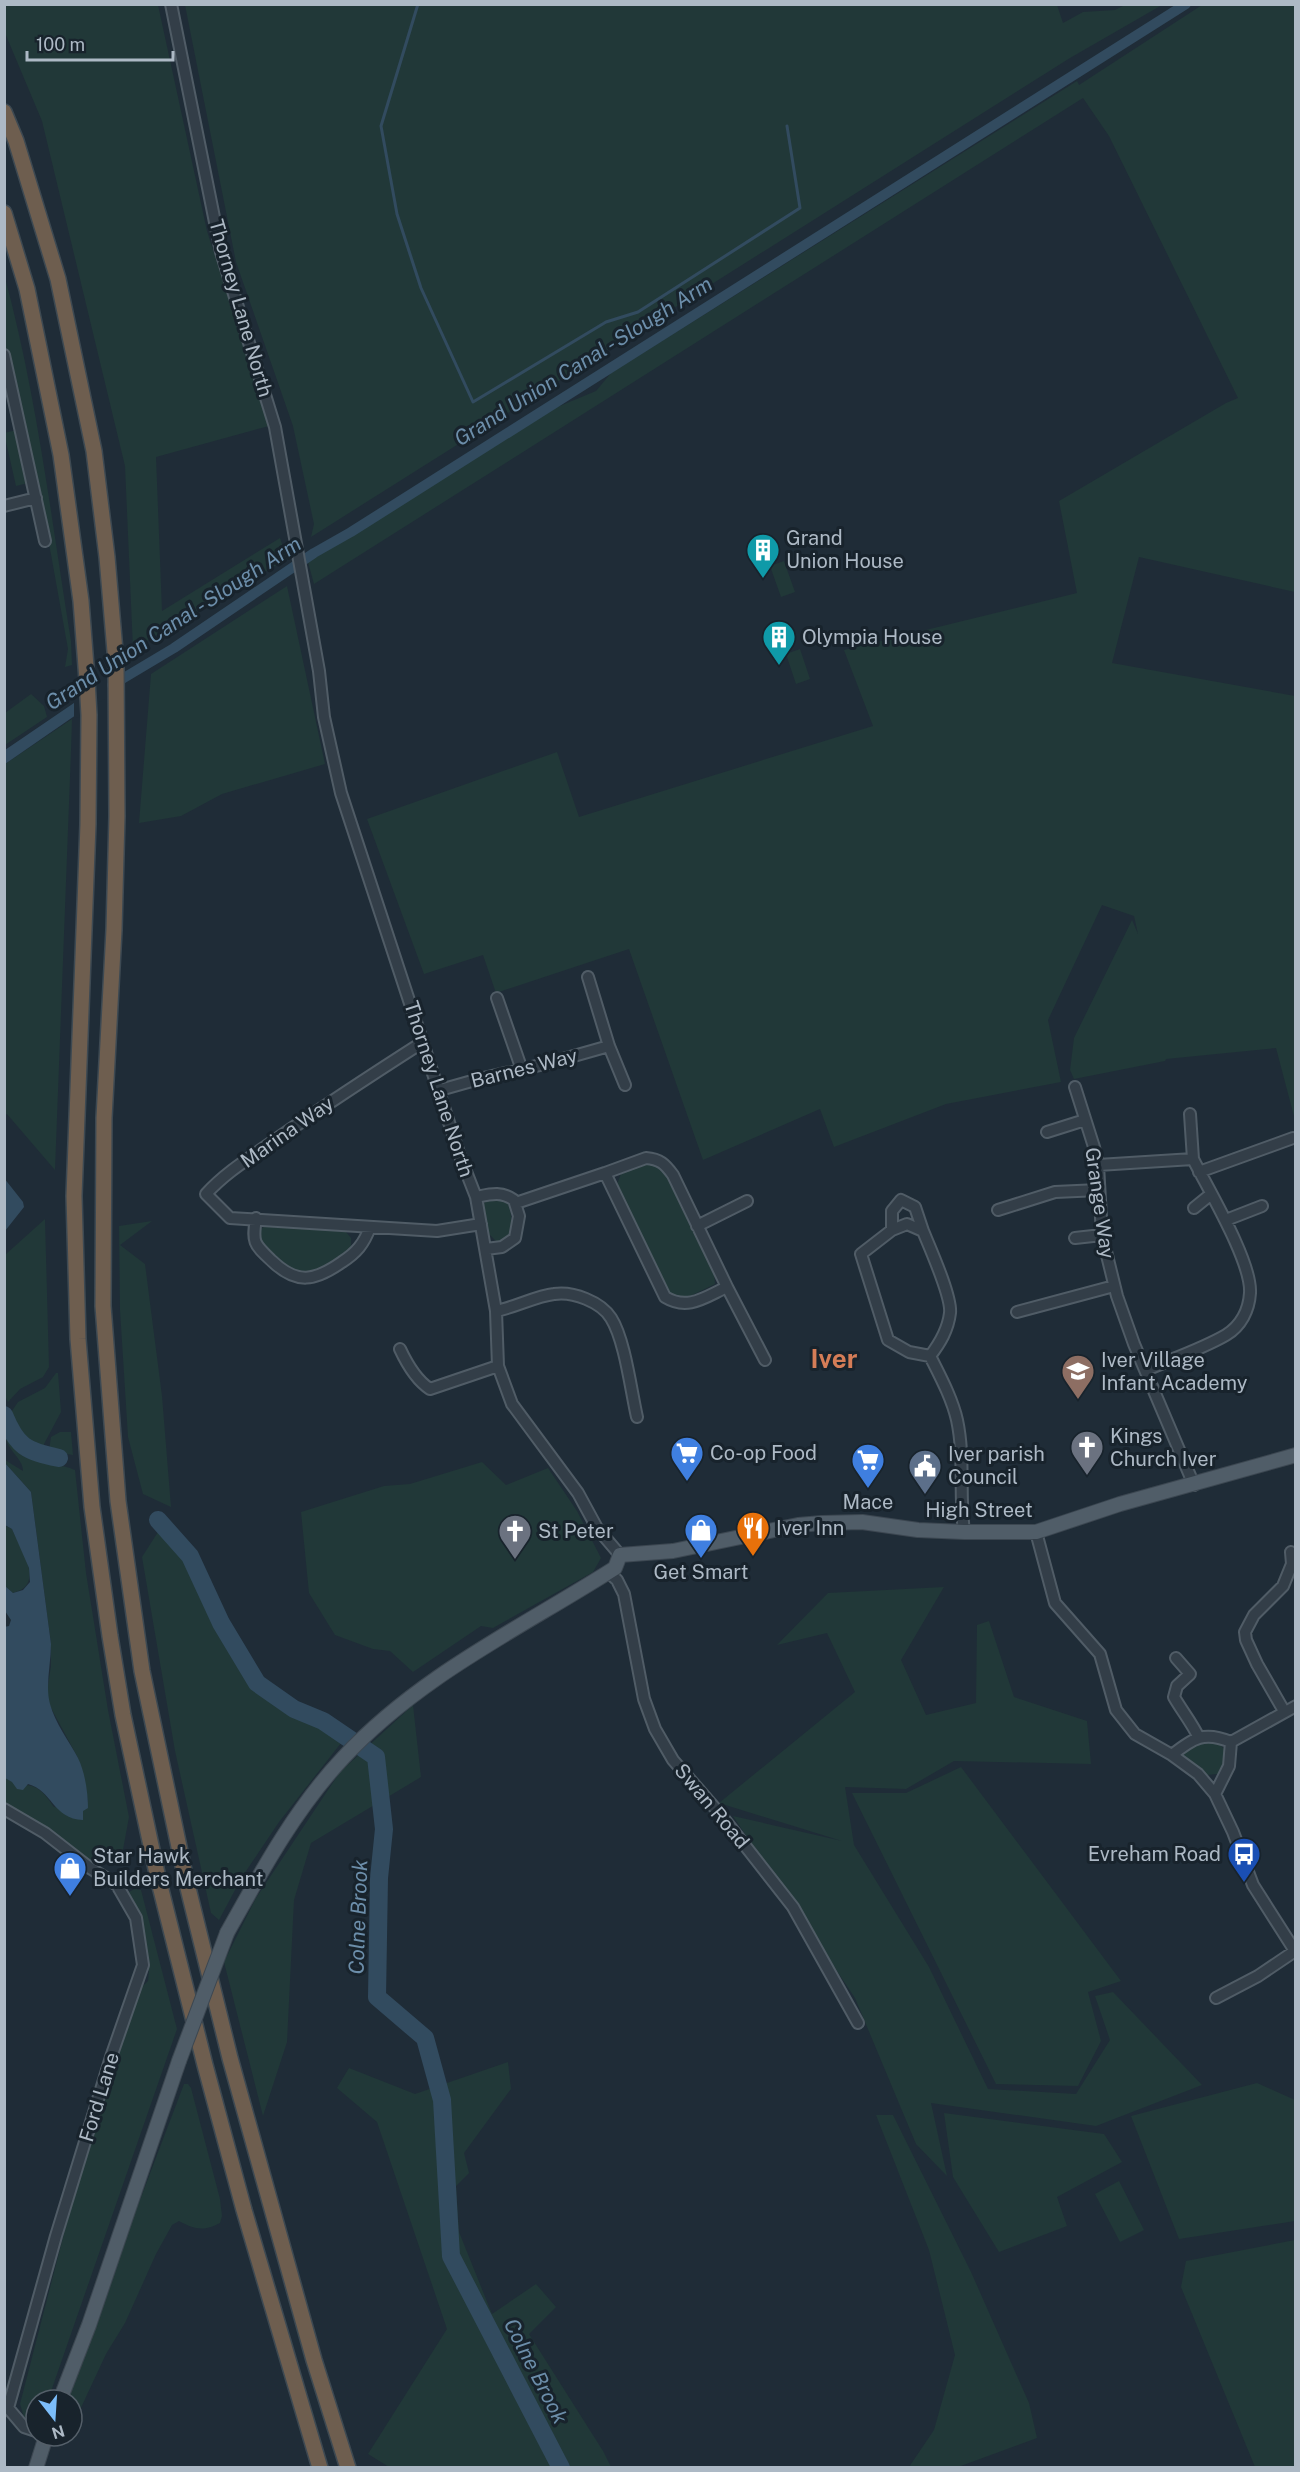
<svg xmlns="http://www.w3.org/2000/svg" width="1300" height="2472" font-family="'Public Sans',sans-serif">
  <style>
    .green { fill: #213838 }
    .water { fill: #324b5f }
    .pier { fill: #1f2c37 }
    .lines { fill: none; stroke-linecap: round; stroke-linejoin: round }
    .stream { stroke: #324b5f; stroke-width: 3 }
    .canal { stroke: #324b5f; stroke-width: 10 }
    .river { stroke: #324b5f; stroke-width: 18 }
    .minor-casing { stroke: #505c66; stroke-width: 14 }
    .major-casing { stroke: #3c4751; stroke-width: 16 }
    .highway-casing { stroke: #3d4952; stroke-width: 18 }
    .minor { stroke: #333e48; stroke-width: 10 }
    .major { stroke: #505d68; stroke-width: 14 }
    .highway { stroke: #6e5e4f; stroke-width: 15 }
    .major-bridge-casing { stroke: #3c4751; stroke-width: 16; stroke-linecap: butt }
    .major-bridge { stroke: #505d68; stroke-width: 14 }
    .labels { text-anchor: middle; dominant-baseline: central; stroke-width: 6; stroke-linejoin: round; paint-order: stroke }
    .street-label { font-size: 20px; fill: #adb9c5; stroke: #18232c }
    .poi-label { font-size: 20px; fill: #adb9c5; stroke: #18232c; text-anchor: start }
    .water-label { font-size: 21px; font-style: italic; fill: #6c8eaa; stroke: #18232c }
    .district-label { font-size: 26px; font-weight: bold; fill: #d57d57; stroke: #18232c }
  </style>
  <rect width="100%" height="100%" fill="#1f2c37"/>
  <path class="green" d="M4,5H158L207,231L269,426L156,457L162,611L280,538L287,559L133,649L125,466L42,121L5,33Z
    M1057,5L1063,23L1083,12L1115,10L1125,5H1162L1070,58L311,537L314,524L293,426L236,262L185,5Z
    M1202,5H1295V592L1139,557L1112,663L1295,696V1120L1276,1048L1166,1059L1165,1061L1074,1079L1070,1070L1074,1038L1132,920L1138,934L1134,916L1102,905L1048,1020L1061,1082L946,1104L834,1147L820,1109L703,1160L629,949L496,993L483,955L424,974L367,819L557,752L579,817L873,726L844,650L1077,593L1059,501L1226,403L1238,398L1109,136L1083,98L314,584L308,562L555,408L596,391L611,373L1077,81L1079,85Z
    M4,274C37,395 51,518 71,641L72,665L65,667L68,649L38,482L5,346Z
    M17,430L28,483L16,486L4,433Z
    M784,561L795,592L781,597L770,566Z
    M287,586L325,764L222,794L181,816L139,823L151,674Z
    M800,649L810,679L796,684L786,654Z
    M31,694L44,706L47,717L5,745V713Z
    M72,719L71,751L55,1170L7,1114L5,1115V764Z
    M652,1161L662,1166L714,1272L715,1284L680,1301L668,1293L616,1187L622,1171Z
    M492,1197C492,1197 501,1198 502,1198C513,1204 514,1230 507,1239L497,1242L488,1233L482,1205Z
    M45,1219L49,1367L43,1377L20,1389L8,1402L4,1394L5,1255Z
    M152,1221L120,1245L145,1264L162,1396L171,1507L143,1494L128,1437L120,1310L119,1226Z
    M269,1224L346,1232L351,1238V1249L348,1253L315,1274L292,1272L260,1245L259,1230Z
    M56,1373H58L61,1412L44,1444L46,1451C26,1446 16,1433 10,1414L18,1402L45,1388Z
    M4,1429C12,1442 20,1454 33,1460C44,1465 62,1464 75,1470L86,1573L108,1710L129,1817L122,1855L120,1862L114,1864L88,1860L5,1807V1778C29,1792 33,1775 54,1807L82,1811L88,1801L78,1758L50,1706L47,1691L51,1666V1644L31,1492L5,1463V1460L23,1471C23,1457 5,1451 4,1429Z
    M60,1432H71L73,1455L49,1451L51,1437Z
    M482,1462L506,1485L548,1468L577,1511L601,1558L593,1572L493,1628L481,1626L413,1672L390,1651L373,1649L335,1635L309,1593L301,1512L384,1486L410,1484Z
    M4,1525L12,1529C21,1549 46,1585 13,1593L5,1586Z
    M158,1532L177,1544L211,1605L243,1675L274,1704L321,1725L341,1743L279,1822L242,1877L219,1920L211,1913L175,1751L142,1557Z
    M944,1587L901,1660L926,1715L976,1703L977,1625L989,1621L1014,1697L1087,1721L1091,1764L954,1761L906,1789L845,1787L854,1845L929,1967L988,2089L1076,2094L1110,2040L1095,1996L1113,1992L1202,2085L1096,2126L931,2103L947,2176L916,2144L855,1998L733,1816L842,1841L719,1803L855,1692L827,1633L777,1645L828,1593Z
    M413,1705L421,1777L311,1843L294,1900L287,2042L263,2116L224,1962L256,1898L340,1772Z
    M1212,1739C1228,1748 1232,1760 1217,1774L1206,1775L1184,1756L1186,1746Z
    M961,1767L1121,1981L1088,1992L1101,2041L1078,2086L996,2084L852,1793H906Z
    M135,1889L141,1890L177,2029L48,2400H36V2421L24,2417L20,2404L82,2164L140,1989L148,1981L149,1971L143,1965L126,1893Z
    M508,2062L511,2089L464,2153L469,2173L456,2186L459,2232L492,2314L536,2284L556,2307L529,2334L603,2451L611,2467H389L368,2454L447,2329L377,2122L337,2088L349,2068L415,2094Z
    M1257,2083L1295,2100V2221L1179,2239L1131,2116Z
    M184,2084H188L191,2088L220,2199L222,2216L220,2223C203,2232 194,2229 179,2221L172,2225L156,2254L125,2323L106,2354L72,2427V2400H64Z
    M944,2113L1104,2134L1122,2162L1057,2197L1067,2226L999,2252L953,2177Z
    M876,2115H893L971,2272L1029,2403L1037,2438L958,2467H909L934,2430L955,2355L929,2250Z
    M1119,2181L1144,2230L1120,2242L1095,2194Z
    M1295,2240V2467H1255L1181,2287L1186,2261Z"/>
  <path class="water" d="M115,675V688L5,764V750Z
    M4,1178L23,1202L24,1207L5,1231Z
    M10,1414C16,1433 26,1446 46,1451L48,1462C26,1460 4,1443 5,1420Z
    M5,1463L31,1492L51,1644C51,1664 45,1685 50,1704C55,1723 69,1741 78,1758C85,1772 88,1793 88,1808L83,1811V1820C53,1819 52,1790 28,1784L23,1790L17,1789L12,1782L5,1778L4,1627L9,1626L11,1620L5,1611V1586L13,1593L23,1590L30,1582L29,1568L12,1529L5,1525Z"/>
  <path class="pier" d="M113,673L117,690L74,720V701Z"/>
  <g class="lines">
    <path class="stream" d="M418,4L381,126L397,214L421,288L473,402L606,322L638,312L800,208L787,126"/>
    <path class="canal" d="M112,685L174,648L314,553L351,532L1186,4"/>
    <path class="river" d="M4,1415C17,1447 26,1451 59,1458
      M158,1520L190,1556L221,1623L257,1683L294,1709L323,1721L376,1757L384,1829L379,1878L377,1997L425,2038L442,2100L451,2256L561,2468"/>
    <defs>
      <path id="minor" d="M171,4L221,252L275,427L319,671L324,717L341,793L460,1156L476,1197L496,1311L498,1366L512,1404L578,1493L597,1528L620,1555
        M4,355L45,541
        M4,506L36,498
        M588,977L609,1046L625,1085
        M497,998L522,1070
        M423,1042C373,1074 324,1106 275,1140C251,1157 226,1172 206,1194L230,1218L437,1231L481,1224
        M1075,1087L1094,1147L1098,1165L1102,1235L1117,1296L1134,1344L1194,1485
        M440,1090L479,1079L549,1063L609,1046
        M1190,1114L1193,1159
        M1047,1132L1085,1120
        M646,1158C660,1159 665,1164 673,1175L727,1287C705,1297 688,1311 665,1297L605,1173Z
        M1098,1165L1193,1159C1208,1189 1252,1262 1250,1293C1249,1310 1241,1326 1226,1335C1202,1349 1172,1359 1146,1370
        M1199,1172L1293,1138
        M476,1197C491,1194 501,1191 514,1200L519,1216L515,1238L502,1247L486,1249
        M516,1203L605,1173
        M1194,1208L1210,1195
        M998,1210L1055,1192L1099,1190
        M256,1218C252,1243 254,1244 272,1261C297,1285 315,1281 342,1262C356,1253 364,1244 370,1227
        M1226,1220L1262,1206
        M907,1224L923,1231C930,1248 952,1297 950,1313C948,1330 940,1343 930,1356L909,1352L888,1340L861,1254L892,1230Z
        M697,1226L747,1201
        M892,1230V1211L901,1200L915,1207L923,1231
        M1075,1238L1102,1235
        M727,1287L765,1360
        M496,1311C516,1307 536,1296 554,1294C573,1291 601,1302 611,1318C625,1340 631,1391 637,1417
        M1017,1312L1114,1286
        M400,1349C407,1364 416,1380 430,1389L498,1366
        M930,1356C940,1376 952,1398 957,1420C965,1457 959,1495 964,1532
        M1036,1532L1055,1603L1100,1654L1116,1710L1135,1734L1172,1755L1198,1774L1215,1794L1233,1832L1253,1885L1295,1951L1258,1976L1216,1998
        M608,1572L617,1580L624,1594L644,1699L655,1729L673,1760L721,1815L793,1907L858,2023
        M1176,1658L1190,1674L1177,1686L1174,1697C1182,1711 1192,1723 1199,1738
        M1284,1711L1257,1664L1246,1640L1245,1632L1254,1615L1283,1586L1292,1564L1291,1552
        M1172,1755C1193,1738 1204,1731 1231,1742
        M1215,1794L1229,1766L1231,1742L1296,1706
        M4,1809L45,1833L90,1868L117,1885L136,1918L143,1965L111,2057L56,2236L8,2408L24,2427L36,2431"/>
      <path id="major" d="M227,1933C261,1872 295,1809 343,1758C420,1675 521,1628 615,1568L620,1555L673,1551L798,1525L822,1523L862,1522L918,1530L964,1532H1036L1120,1504L1296,1455
        M60,2400L89,2325L179,2061
        M36,2468L46,2436"/>
      <path id="highway" d="M4,112L16,141L58,279L94,451L107,557L116,663L117,816L114,930L104,1118L103,1306L118,1501L142,1671L186,1880L230,2058L314,2360L348,2468
        M4,213L27,289L61,455L81,601L87,680L89,715L88,824L74,1196L78,1339L92,1507L110,1636L123,1715L158,1878L205,2065L244,2210L320,2468"/>
    </defs>
    <use href="#minor" class="minor-casing"/>
    <use href="#major" class="major-casing"/>
    <use href="#highway" class="highway-casing"/>
    <use href="#minor" class="minor"/>
    <use href="#major" class="major"/>
    <use href="#highway" class="highway"/>
    <defs>
      <path id="major-bridge" d="M179,2061L227,1933"/>
    </defs>
    <use href="#major-bridge" class="major-bridge-casing"/>
    <use href="#major-bridge" class="major-bridge"/>
  </g>
  <defs>
    <symbol id="building-pin" viewBox="-11 -11 22 30"><path d="M0 17L-7.5 6A9.5 9.5 0 1 1 7.5 6Z" fill="#0f9aa8" stroke="#18232c"/><path d="M-4-6H4V6H1V3H-1V6H-4ZM-2.5-4.3h1.7v1.8h-1.7ZM.8-4.3h1.7v1.8H.8ZM-2.5-1h1.7V.8h-1.7ZM.8-1h1.7V.8H.8Z" fill="#fff"/></symbol>
    <symbol id="school-pin" viewBox="-11 -11 22 30"><path d="M0 17L-7.5 6A9.5 9.5 0 1 1 7.5 6Z" fill="#8d6e63" stroke="#18232c"/><path d="M0-5L7-2L0 1L-7-2ZM-4 1L0 2.5L4 1V4Q0 6-4 4Z" fill="#fff"/></symbol>
    <symbol id="church-pin" viewBox="-11 -11 22 30"><path d="M0 17L-7.5 6A9.5 9.5 0 1 1 7.5 6Z" fill="#6b7280" stroke="#18232c"/><path d="M-1.2-6h2.4v3.5h3.3v2.4h-3.3V6h-2.4V-.1h-3.3v-2.4h3.3Z" fill="#fff"/></symbol>
    <symbol id="supermarket-pin" viewBox="-11 -11 22 30"><path d="M0 17L-7.5 6A9.5 9.5 0 1 1 7.5 6Z" fill="#3f7fe0" stroke="#18232c"/><path d="M-6-5.5h2.5l.6 2H6L4.5 2H-2.5L-4.4-4H-6ZM-1.5 3.2a1.3 1.3 0 1 0 .1 0ZM3 3.2a1.3 1.3 0 1 0 .1 0Z" fill="#fff"/></symbol>
    <symbol id="civic-pin" viewBox="-11 -11 22 30"><path d="M0 17L-7.5 6A9.5 9.5 0 1 1 7.5 6Z" fill="#5c6f8a" stroke="#18232c"/><path d="M-.6-6.5H3V-4.5H.6V-3L4-1V1h2V6H-6V1h2V-1L-.6-3ZM-1.2 2.5V6h2.4V2.5Z" fill="#fff"/></symbol>
    <symbol id="restaurant-pin" viewBox="-11 -11 22 30"><path d="M0 17L-7.5 6A9.5 9.5 0 1 1 7.5 6Z" fill="#e8710a" stroke="#18232c"/><path d="M-5-6h1v4h1v-4h1v4h1v-4h1v5L-1.5 .5V6h-2V.5L-5-1ZM5-6V6H3V1.5H1.5Q1.5-4 5-6Z" fill="#fff"/></symbol>
    <symbol id="shop-pin" viewBox="-11 -11 22 30"><path d="M0 17L-7.5 6A9.5 9.5 0 1 1 7.5 6Z" fill="#3f7fe0" stroke="#18232c"/><path d="M-5-2.5h2.3a2.7 3.5 0 0 1 5.4 0H5L5.5 6h-11ZM-1.5-2.5h3a1.5 2.3 0 0 0-3 0Z" fill="#fff"/></symbol>
    <symbol id="bus-pin" viewBox="-11 -11 22 30"><path d="M0 17L-7.5 6A9.5 9.5 0 1 1 7.5 6Z" fill="#1a4fb4" stroke="#18232c"/><path d="M-5-6H5V4H4V6H2V4H-2V6H-4V4H-5ZM-3.5-4V0h7V-4ZM-3.5 1.2v1.5H-2V1.2ZM2 1.2v1.5H3.5V1.2Z" fill="#fff"/></symbol>
  </defs>
  <g fill-rule="evenodd">
    <use href="#building-pin" x="744" y="531" width="38" height="52"/>
    <use href="#building-pin" x="760" y="618" width="38" height="52"/>
    <use href="#school-pin" x="1059" y="1352" width="38" height="52"/>
    <use href="#church-pin" x="1068" y="1428" width="38" height="52"/>
    <use href="#supermarket-pin" x="668" y="1434" width="38" height="52"/>
    <use href="#supermarket-pin" x="849" y="1441" width="38" height="52"/>
    <use href="#civic-pin" x="906" y="1447" width="38" height="52"/>
    <use href="#restaurant-pin" x="734" y="1509" width="38" height="52"/>
    <use href="#shop-pin" x="682" y="1511" width="38" height="52"/>
    <use href="#church-pin" x="496" y="1512" width="38" height="52"/>
    <use href="#bus-pin" x="1225" y="1835" width="38" height="52"/>
    <use href="#shop-pin" x="51" y="1849" width="38" height="52"/>
  </g>
  <g class="labels">
    <g class="street-label">
      <text transform="translate(241 308) rotate(74)">Thorney Lane North</text>
      <text transform="translate(524 1068) rotate(-14)">Barnes Way</text>
      <text transform="translate(439 1089) rotate(72)">Thorney Lane North</text>
      <text transform="translate(287 1132) rotate(-35)">Marina Way</text>
      <text transform="translate(1100 1203) rotate(82)">Grange Way</text>
      <text x="979" y="1510">High Street</text>
      <text transform="translate(712 1806) rotate(50)">Swan Road</text>
      <text transform="translate(99 2097) rotate(-73)">Ford Lane</text>
    </g>
    <g class="poi-label">
      <text x="786" y="538">Grand<tspan x="786" dy="23">Union House</tspan></text>
      <text x="802" y="637">Olympia House</text>
      <text x="1101" y="1360">Iver Village<tspan x="1101" dy="23">Infant Academy</tspan></text>
      <text x="1110" y="1436">Kings<tspan x="1110" dy="23">Church Iver</tspan></text>
      <text x="710" y="1453">Co-op Food</text>
      <text x="948" y="1454">Iver parish<tspan x="948" dy="23">Council</tspan></text>
      <text x="868" y="1502" text-anchor="middle">Mace</text>
      <text x="776" y="1528">Iver Inn</text>
      <text x="538" y="1531">St Peter</text>
      <text x="701" y="1572" text-anchor="middle">Get Smart</text>
      <text x="1221" y="1854" text-anchor="end">Evreham Road</text>
      <text x="93" y="1856">Star Hawk<tspan x="93" dy="23">Builders Merchant</tspan></text>
    </g>
    <g class="water-label">
      <text transform="translate(583 361) rotate(-32)">Grand Union Canal - Slough Arm</text>
      <text transform="translate(173 623) rotate(-33)">Grand Union Canal - Slough Arm</text>
      <text transform="translate(358 1917) rotate(-88)">Colne Brook</text>
      <text transform="translate(536 2371) rotate(63)">Colne Brook</text>
    </g>
    <g class="district-label">
      <text x="834" y="1358">Iver</text>
    </g>
  </g>
  <rect width="1300" height="2472" fill="none" stroke="#adb9c5" stroke-width="12"/>
  <g transform="translate(54 2418) rotate(163)"><circle r="28" fill="#18232c" stroke="#545f69" stroke-width="1.5"/>
  <path d="M0-4.5L10 22L0 15L-10 22Z" fill="#7cbdfa"/>
  <text y="-9" font-size="16" font-weight="bold" text-anchor="middle" fill="#adb9c5">N</text>
  </g>
  <path d="M27 51v9h146v-9" fill="none" stroke="#adb9c5" stroke-width="3"/>
  <text x="36" y="51" font-size="18" fill="#adb9c5" stroke="#18232c" stroke-width="4.5" paint-order="stroke">100 m</text>
</svg>
